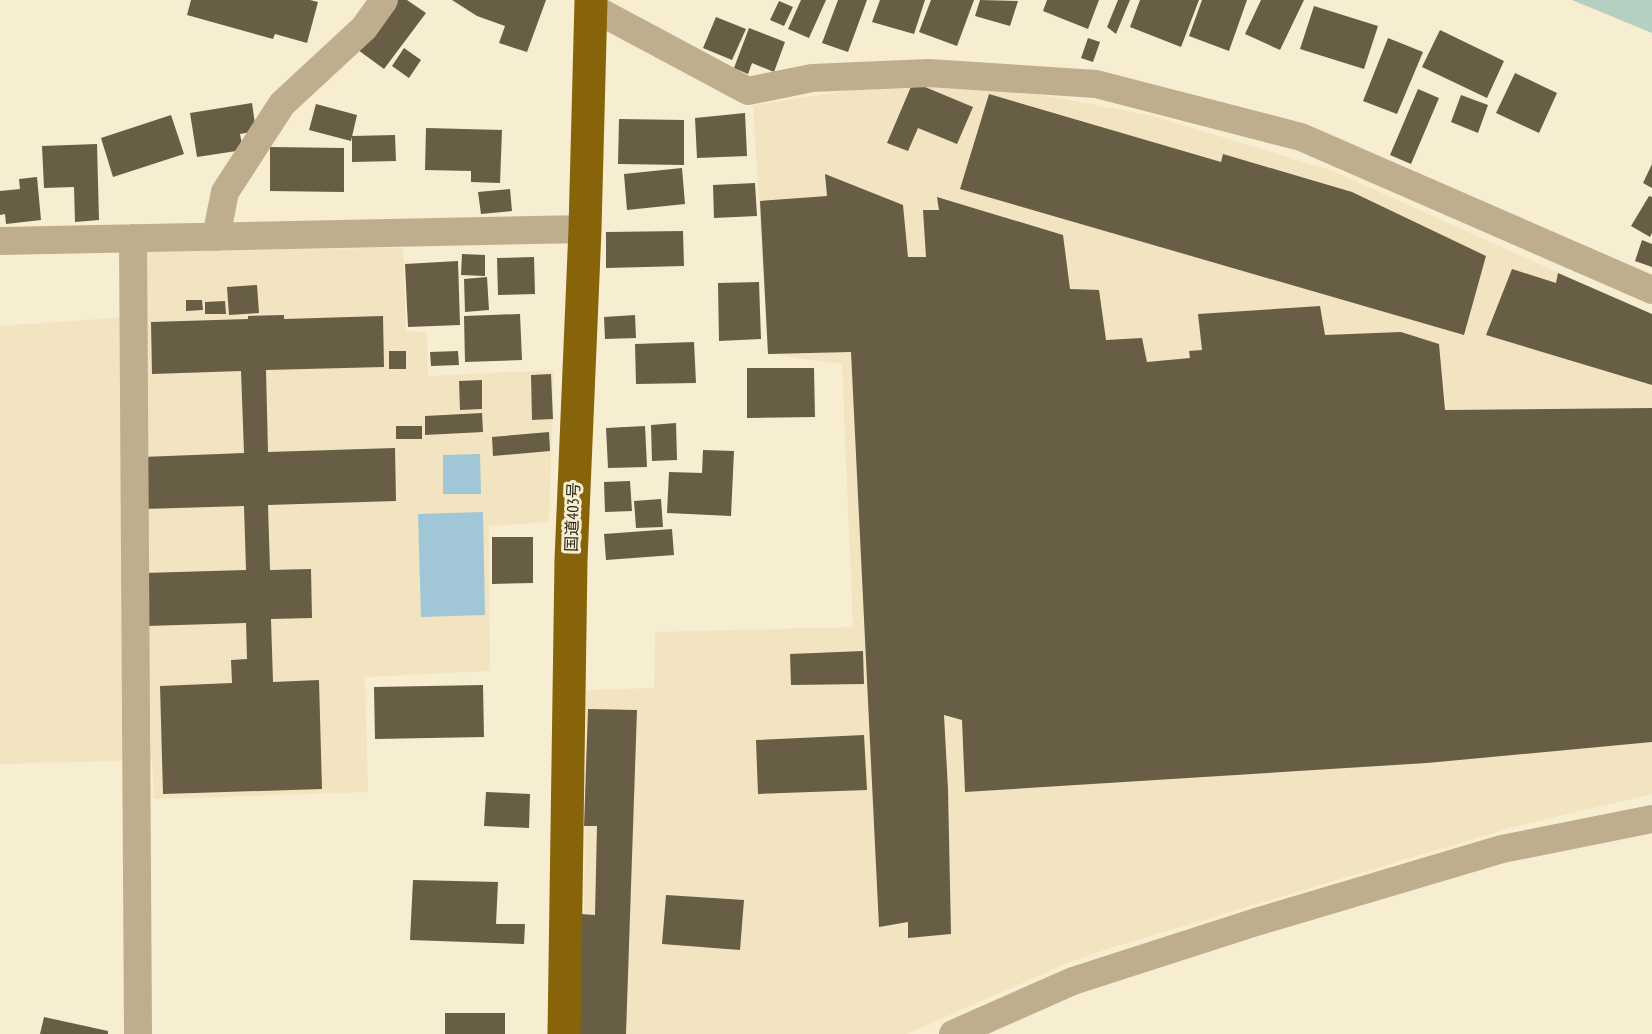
<svg xmlns="http://www.w3.org/2000/svg" width="1652" height="1034" font-family="'PT Sans Narrow','Noto Sans JP',sans-serif">
  <style>
    .built { fill: #f2e4c0 }
    .green { fill: #b5cfc0 }
    .water { fill: #a1c6d5 }
    .building { fill: #685e46 }
    .lines { fill: none; stroke-linecap: round; stroke-linejoin: round }
    .minor { stroke: #bfae8e; stroke-width: 28 }
    .highway { stroke: #876409; stroke-width: 33 }
    .labels { text-anchor: middle; dominant-baseline: central; stroke-width: 6; stroke-linejoin: round; paint-order: stroke }
    .street-label { font-size: 16px; fill: #272419; stroke: #f7edd0 }
  </style>
  <rect width="100%" height="100%" fill="#f7edd0"/>
  <path class="built" d="M990,85L1153,116L1333,171L1652,315V794L1513,827L1104,950L1065,964L907,1034H583L586,690L654,688L655,632L853,627L842,364L768,354L753,105L872,87Z
    M403,248L406,331L427,332L428,376L554,370L549,522L489,526L490,671L365,677L368,792L154,799L152,760L0,764V326L142,316V251Z"/>
  <path class="green" d="M1572,0H1652V33Z"/>
  <path class="water" d="M480,454L481,494H443V455Z
    M483,512L485,615L421,617L418,514Z"/>
  <path class="building" d="M191,0H310L318,2L307,43L275,34L273,39L187,15Z
    M394,0H407L426,13L384,69L358,50Z
    M452,0H546L527,52L499,43L505,26L477,16Z
    M801,0H826L809,38L788,29Z
    M838,0H867L848,52L822,43Z
    M880,0H925L914,34L872,22Z
    M931,0H974L957,46L919,32Z
    M980,0L1018,1L1010,26L975,16Z
    M1047,0H1099L1088,29L1043,11Z
    M1118,0H1130L1116,34L1107,27Z
    M1140,0H1199L1181,47L1130,27Z
    M1202,0H1247L1229,51L1189,36Z
    M1261,0H1304L1280,50L1245,34Z
    M779,1L793,7L784,26L770,20Z
    M1314,6L1378,26L1364,69L1300,49Z
    M716,17L746,29L732,60L703,48Z
    M749,28L785,42L774,72L752,63L748,74L734,68Z
    M1440,30L1504,61L1487,98L1422,67Z
    M1088,38L1100,42L1093,62L1081,58Z
    M1388,38L1423,52L1397,114L1363,101Z
    M404,48L421,60L409,78L392,66Z
    M1515,73L1557,93L1539,133L1496,113Z
    M913,82L973,107L957,144L918,128L908,151L887,143Z
    M1418,89L1439,98L1411,164L1390,155Z
    M989,94L1221,162L1223,154L1352,192L1486,256L1464,335L960,189Z
    M1461,95L1488,105L1478,133L1451,122Z
    M252,103L256,131L240,134L243,150L197,157L190,113Z
    M316,104L357,115L351,141L309,130Z
    M745,113L747,156L697,158L695,118Z
    M171,115L184,154L113,177L101,138Z
    M619,119L684,120V165L618,164Z
    M426,128L502,130L500,183L471,182V171L425,170Z
    M395,135L396,161L352,162V136Z
    M97,144L99,220L75,222L74,187L44,188L42,146Z
    M270,147L344,148V192L270,191Z
    M1652,164V188L1643,183Z
    M682,168L685,204L627,210L624,174Z
    M825,174L903,205L908,257H926L923,210H939L937,197L1063,235L1070,289L1099,290L1106,340L1142,338L1147,362L1190,358L1189,351L1202,350L1198,314L1320,306L1325,335L1401,332L1439,344L1445,410L1652,408V742L1427,763L965,792L962,720L944,715L948,789L951,934L908,938V922L879,927L851,352L768,354L760,201L827,196Z
    M37,177L41,220L6,224L5,214L0,215V191L20,189L19,179Z
    M755,183L757,216L714,218L713,185Z
    M510,189L512,211L481,214L478,192Z
    M1649,196L1652,197V233L1650,237L1631,226Z
    M683,231L684,266L606,268V232Z
    M1642,240L1652,244V267L1635,261Z
    M462,254L485,255V276L461,275Z
    M534,257L535,294L498,295L497,258Z
    M458,261L460,325L408,327L405,264Z
    M1512,269L1556,283L1558,273L1652,314V385L1486,335Z
    M487,277L489,310L465,312L464,279Z
    M759,282L761,339L719,341L718,283Z
    M257,285L259,313L229,315L227,287Z
    M186,300H202L203,310L186,311Z
    M225,301L226,314H205V302Z
    M520,314L522,360L465,362L464,316Z
    M284,315V319L383,316L384,367L266,370L268,452L395,448L396,501L268,505L270,570L311,569L312,618L271,619L273,682L319,680L322,789L163,794L160,686L232,683L231,660L247,659L246,623L146,626L144,573L246,570L244,506L143,509L142,457L244,453L241,371L152,374L151,322L248,319V316Z
    M635,315L636,338L605,339L604,317Z
    M694,342L696,383L636,384L635,344Z
    M389,351H406V369H389Z
    M458,351L459,365L431,366L430,352Z
    M747,368H814L815,417L747,418Z
    M551,374L553,419L532,420L531,375Z
    M482,380V409L460,410L459,381Z
    M482,413L483,432L425,435V416Z
    M676,423L677,460L652,461L651,425Z
    M396,426H422V439H396Z
    M645,426L647,467L608,468L606,428Z
    M549,432L550,451L493,456L492,437Z
    M703,450L734,451L731,516L667,513L669,472L702,473Z
    M630,481L632,511L605,512L604,482Z
    M661,499L663,527L636,528L634,501Z
    M672,529L674,555L606,560L604,534Z
    M492,537H533V583L492,584Z
    M863,651L864,684L791,685L790,654Z
    M483,685L484,737L375,739L374,687Z
    M588,709L637,710L626,1034H577L581,914L595,915L597,826H584Z
    M864,735L867,790L758,794L756,740Z
    M486,792L530,794L529,828L484,826Z
    M413,880L498,882L496,924H525L524,944L410,940Z
    M666,895L744,900L740,950L662,944Z
    M445,1013H505V1034H445Z
    M44,1017L108,1031V1034H40Z"/>
  <g class="lines">
    <path class="minor" d="M591,7L748,91L812,78L929,73L1096,84L1301,137L1652,290
      M216,237L225,192L282,104L364,28L384,0
      M133,238L138,1034
      M0,241L585,229
      M953,1034L1073,981L1256,922L1502,849L1652,819"/>
    <path class="highway" d="M564,1034L571,560L585,229L591,0"/>
  </g>
  <g class="labels">
    <g class="street-label">
      <text transform="translate(572 517) rotate(-88)">国道403号</text>
    </g>
  </g>
</svg>
